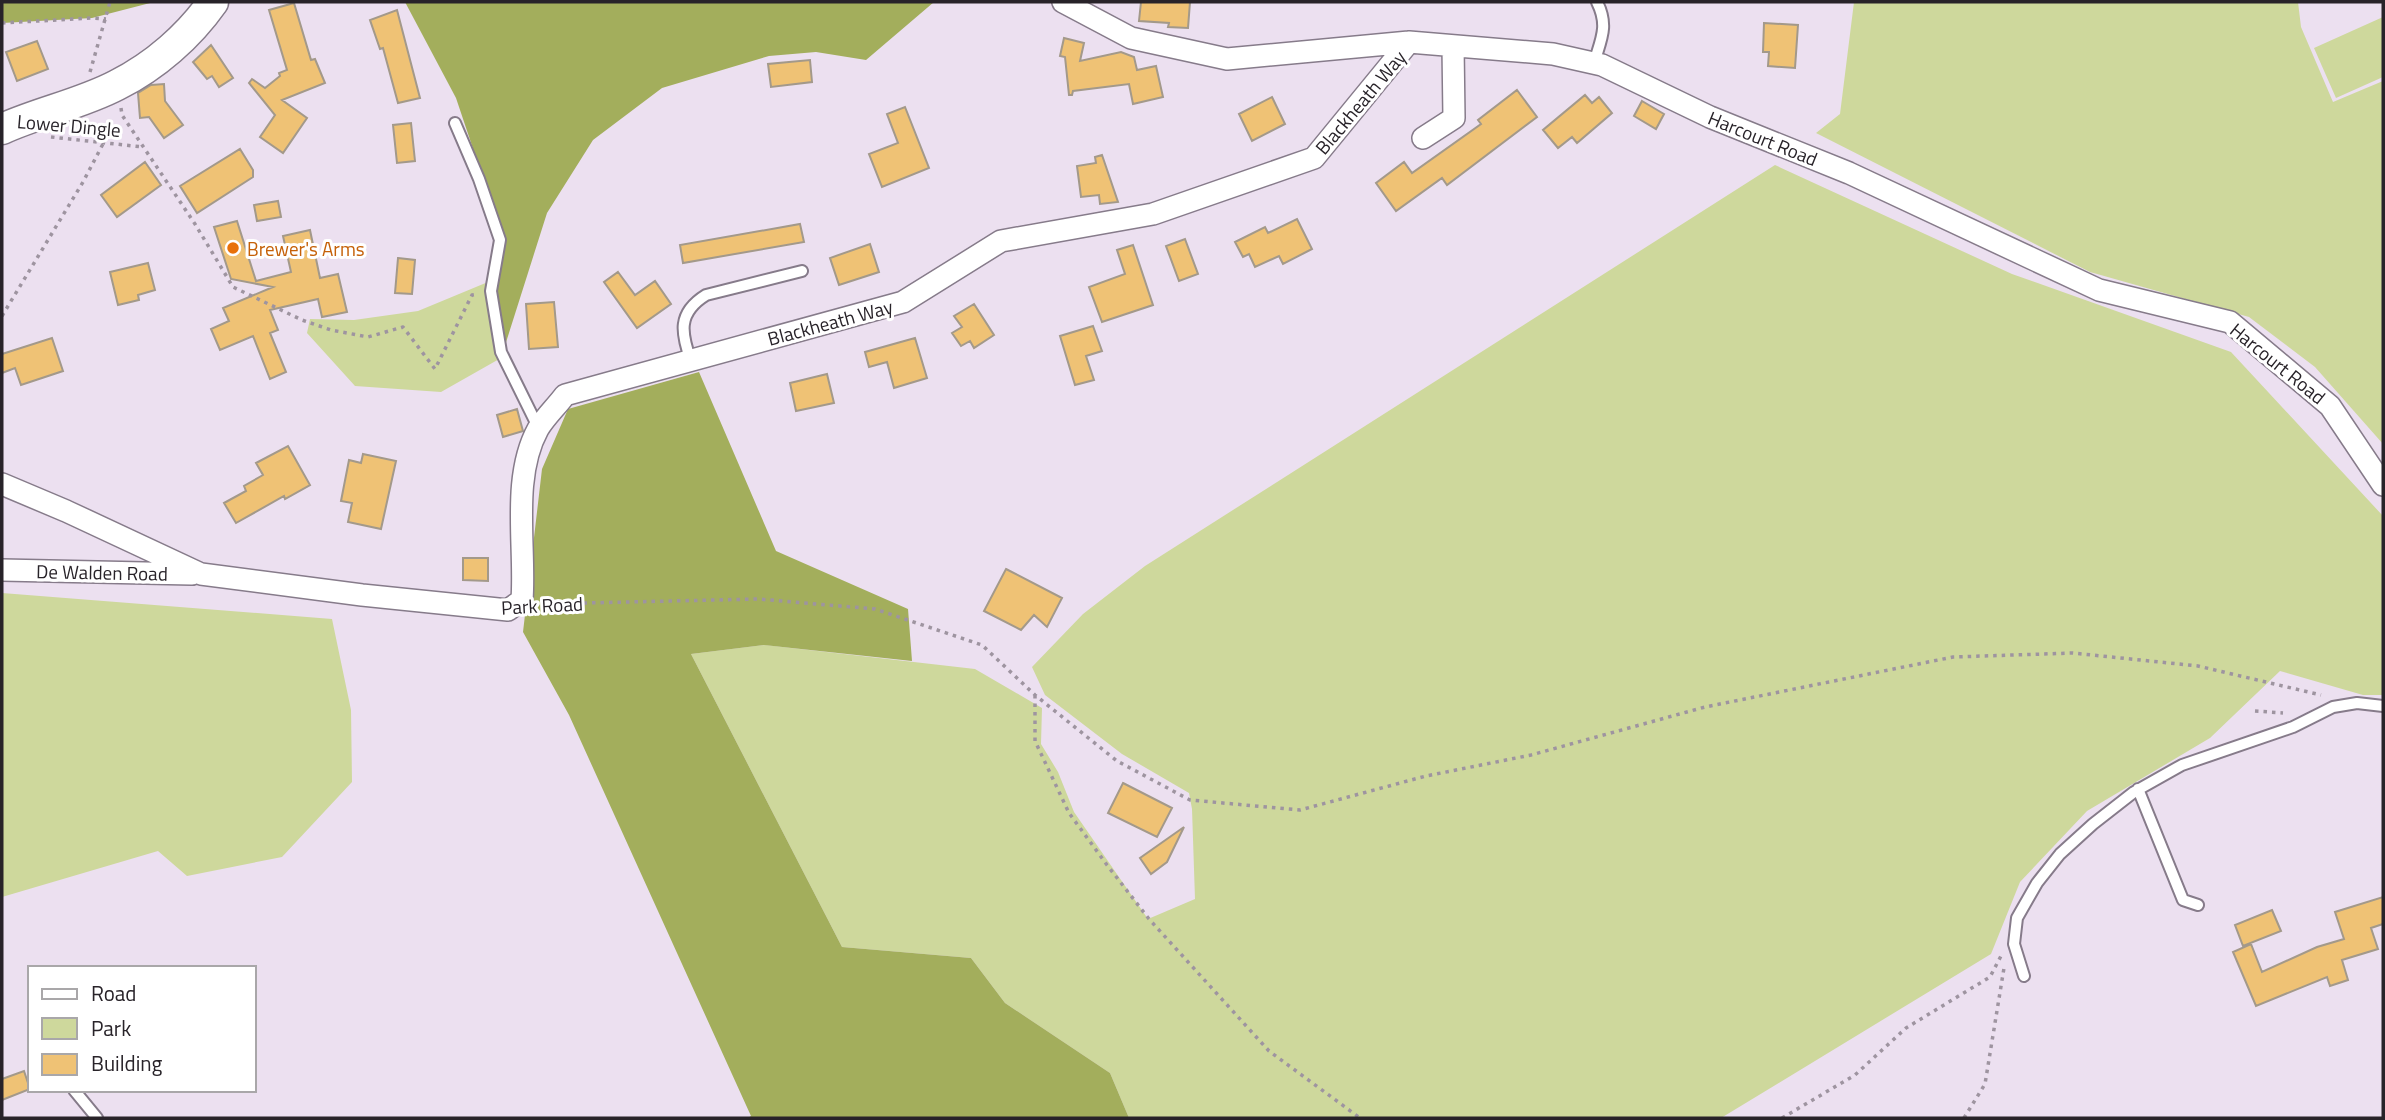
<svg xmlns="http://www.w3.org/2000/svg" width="2385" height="1120" font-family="'Titillium Web',sans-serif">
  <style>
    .green { fill: #ced89c }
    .forest { fill: #a3ae5c }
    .building { fill: #efc275; stroke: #a3998a; stroke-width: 2 }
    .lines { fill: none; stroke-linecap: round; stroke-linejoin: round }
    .lane-casing { stroke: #867b8a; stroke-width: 14 }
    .street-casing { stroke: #867b8a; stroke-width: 24 }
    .secondary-casing { stroke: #867b8a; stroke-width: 33 }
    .path { stroke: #9e94a0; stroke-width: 3.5; stroke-dasharray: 3.5 5; stroke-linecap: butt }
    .lane { stroke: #fff; stroke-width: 10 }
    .street { stroke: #fff; stroke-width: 21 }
    .secondary { stroke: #fff; stroke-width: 30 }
    .food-dot { fill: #e8710a; stroke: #fff; stroke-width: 2.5 }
    .labels { text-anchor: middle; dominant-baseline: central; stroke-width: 6; stroke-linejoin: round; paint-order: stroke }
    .street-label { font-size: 19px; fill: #282329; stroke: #fff }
    .food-label { font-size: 19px; fill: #c56008; stroke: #fff; text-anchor: start }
  </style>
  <rect width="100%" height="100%" fill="#ece0f0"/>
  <path class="green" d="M1854,2H2298L2301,27L2333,102L2383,81V444L2315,367L2249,317L2090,272L1816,133L1840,114Z
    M2383,17V77L2336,98L2314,48Z
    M1775,165L2012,274L2231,352L2383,516V695H2363L2280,671L2210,738L2087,811L2020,882L1991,954L1721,1118H1129L1110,1073L1005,1003L971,958L842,947L691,654L765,645L975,669L1042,708L1041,744L1058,772L1074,812L1148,919L1195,899L1192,809L1189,793L1122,754L1045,695L1032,667L1083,614L1145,566Z
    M488,282L501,358L441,392L355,386L307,333L310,319L354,320L418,311Z
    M2,593L332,619L351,710L352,782L282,857L187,876L158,851L2,897Z"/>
  <path class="forest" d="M2,2H154L92,18L2,23Z
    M405,2H934L866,60L816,52L769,56L662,88L593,140L547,213L501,358L488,282L503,238L456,98Z
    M699,372L776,551L908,609L912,661L764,645L691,654L842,947L971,958L1005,1003L1110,1073L1129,1118H748L751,1116L569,715L523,632L542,469L568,409Z"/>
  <path class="building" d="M1141,2H1190L1188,28L1168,27L1169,23L1139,21Z
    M294,3L311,60L315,59L325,83L282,100L307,118L283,153L260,137L275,115L249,83L252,79L265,88L280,76L279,73L287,70L269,10Z
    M397,10L420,98L398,103L383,48L380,49L370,20Z
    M1764,23L1798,25L1795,68L1768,66L1769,52H1763Z
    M1064,38L1084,43L1080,61L1121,52L1134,57L1137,70L1156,66L1163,97L1133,104L1129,84L1073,91L1072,95H1069L1065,57L1060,56Z
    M37,41L48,69L17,81L6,52Z
    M211,45L233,78L219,87L212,76L207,79L193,62Z
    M810,60L812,82L771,87L768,64Z
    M164,84L165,101L183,125L164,138L149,117L140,118L138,93L151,85Z
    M1517,90L1537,117L1447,185L1442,178L1396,211L1376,183L1404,162L1412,173L1481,124L1478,120Z
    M1585,95L1592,103L1599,97L1612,113L1577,143L1572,137L1558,148L1543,130Z
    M1272,97L1285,124L1252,141L1239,114Z
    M1642,101L1664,114L1656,129L1634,116Z
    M905,107L929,168L882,187L869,154L898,143L887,114Z
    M411,123L415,161L397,163L393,125Z
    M240,149L253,170V177L197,213L180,186Z
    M1102,155L1118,202L1100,204L1099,195L1081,197L1077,166L1096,163L1095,157Z
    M145,162L161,185L117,217L101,195Z
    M278,201L281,217L257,221L254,205Z
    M1297,219L1312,249L1283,264L1279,256L1255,267L1249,254L1243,257L1235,242L1265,227L1268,233Z
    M237,221L256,281L291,272L283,236L310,230L320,278L338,274L347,312L322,317L318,299L270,310L278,330L270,333L286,372L270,379L253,336L220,350L211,329L229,321L223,308L273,287L231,279L214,227Z
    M800,224L804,242L683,263L680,245Z
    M1185,239L1198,274L1179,281L1166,246Z
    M870,244L879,272L839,285L830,258Z
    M1133,245L1153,305L1102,322L1089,287L1125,274L1117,250Z
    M398,258L415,260L412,294L395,293Z
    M148,263L155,290L138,295L139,300L118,305L110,272Z
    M618,272L635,295L655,281L671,304L637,328L604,282Z
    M554,302L558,347L529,349L526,304Z
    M974,304L994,335L974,348L970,341L961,346L952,333L962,327L954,316Z
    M1093,326L1102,351L1086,356L1094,380L1075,385L1060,336Z
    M52,338L63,371L21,385L15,368L2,373V354Z
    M915,338L927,378L894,388L887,362L869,367L865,352Z
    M827,374L834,403L796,411L790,383Z
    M517,409L523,431L503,437L497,415Z
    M288,446L310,485L285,499L284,496L236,523L224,503L246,491L244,486L263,475L256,463Z
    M363,454L396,461L381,529L348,522L352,503L341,501L349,460L361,463Z
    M463,558H488V581L463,580Z
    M1006,569L1062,598L1047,627L1034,615L1021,630L984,611Z
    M1123,783L1172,808L1157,837L1108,813Z
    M1184,827L1167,862L1151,874L1140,858Z
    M2383,897V924L2371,928L2378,949L2342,960L2348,980L2330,986L2327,977L2256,1006L2233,952L2251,944L2262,972L2317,947L2344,939L2335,912Z
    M2272,910L2281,931L2243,946L2235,925Z
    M24,1071L30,1089L2,1100V1079Z"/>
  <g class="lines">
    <defs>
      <path id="lane" d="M1594,63C1601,39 1609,26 1597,2
        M455,123L479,179L500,240L491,291L501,352L539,429
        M691,361C681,333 677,313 706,295L802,271
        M2138,789L2183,900L2198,905
        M2024,976L2014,944L2017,918L2037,883L2060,854L2093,824L2134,792L2182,765L2293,727L2333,707L2357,703L2383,706
        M74,1090L97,1118"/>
      <path id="street" d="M1063,2L1131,38L1227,59L1409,42L1553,54L1602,65L1710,117L1849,173L2099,290L2230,322L2330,406L2383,485
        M1423,138L1454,118L1453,46
        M2,484L66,511L201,574L362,595L508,610L522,600C526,547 511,478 538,429C545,417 557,406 565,395L903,302L1001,241L1153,214L1314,158L1409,42
        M2,570L192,574"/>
      <path id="secondary" d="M2,129C39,112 81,104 117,85C155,66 189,36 213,2"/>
    </defs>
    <use href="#lane" class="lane-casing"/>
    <use href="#street" class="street-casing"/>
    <use href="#secondary" class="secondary-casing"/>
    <path class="path" d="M2,23L92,18L106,19
      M90,72L110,2
      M121,108L122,115L195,224L233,287L302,320L331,330L368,337L403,327L435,369L472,295L478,294
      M51,137L143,147
      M2,316L83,182L104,142
      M541,604L758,599L875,609L982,645L1035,695L1117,761L1190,800L1300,810L1426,776L1531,755L1705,707L1953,657L2073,653L2198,666L2321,695
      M1035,695V741L1069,813L1107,865L1149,919L1269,1051L1360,1118
      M2255,711L2283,713
      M1782,1118L1855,1075L1906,1028L1990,977L2002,954
      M1964,1118L1985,1084L2004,968"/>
    <use href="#lane" class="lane"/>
    <use href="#street" class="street"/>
    <use href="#secondary" class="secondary"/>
  </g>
  <circle class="food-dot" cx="233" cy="248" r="7"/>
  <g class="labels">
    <g class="street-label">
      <text transform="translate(1360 102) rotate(-50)">Blackheath Way</text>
      <text transform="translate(69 125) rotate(5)">Lower Dingle</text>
      <text transform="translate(1763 138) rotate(22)">Harcourt Road</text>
      <text transform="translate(830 322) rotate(-15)">Blackheath Way</text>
      <text transform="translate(2278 363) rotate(39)">Harcourt Road</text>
      <text transform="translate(102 572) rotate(1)">De Walden Road</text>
      <text transform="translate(542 605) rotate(-3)">Park Road</text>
    </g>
    <g class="food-label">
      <text x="247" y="248">Brewer's Arms</text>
    </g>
  </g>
  <rect width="2385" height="1120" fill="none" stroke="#282329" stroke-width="7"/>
  <rect x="28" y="966" width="228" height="126" fill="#ffffff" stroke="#a9a7a9" stroke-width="2"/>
  <rect x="42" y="989" width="35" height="10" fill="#ffffff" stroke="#a9a7a9" stroke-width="2"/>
  <text x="91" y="1001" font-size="21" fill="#282329">Road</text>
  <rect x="42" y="1018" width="35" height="21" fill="#ced89c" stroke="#a9a7a9" stroke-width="2"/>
  <text x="91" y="1036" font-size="21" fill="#282329">Park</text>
  <rect x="42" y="1054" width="35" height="21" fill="#efc275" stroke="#a9a7a9" stroke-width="2"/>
  <text x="91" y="1071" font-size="21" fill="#282329">Building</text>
</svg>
